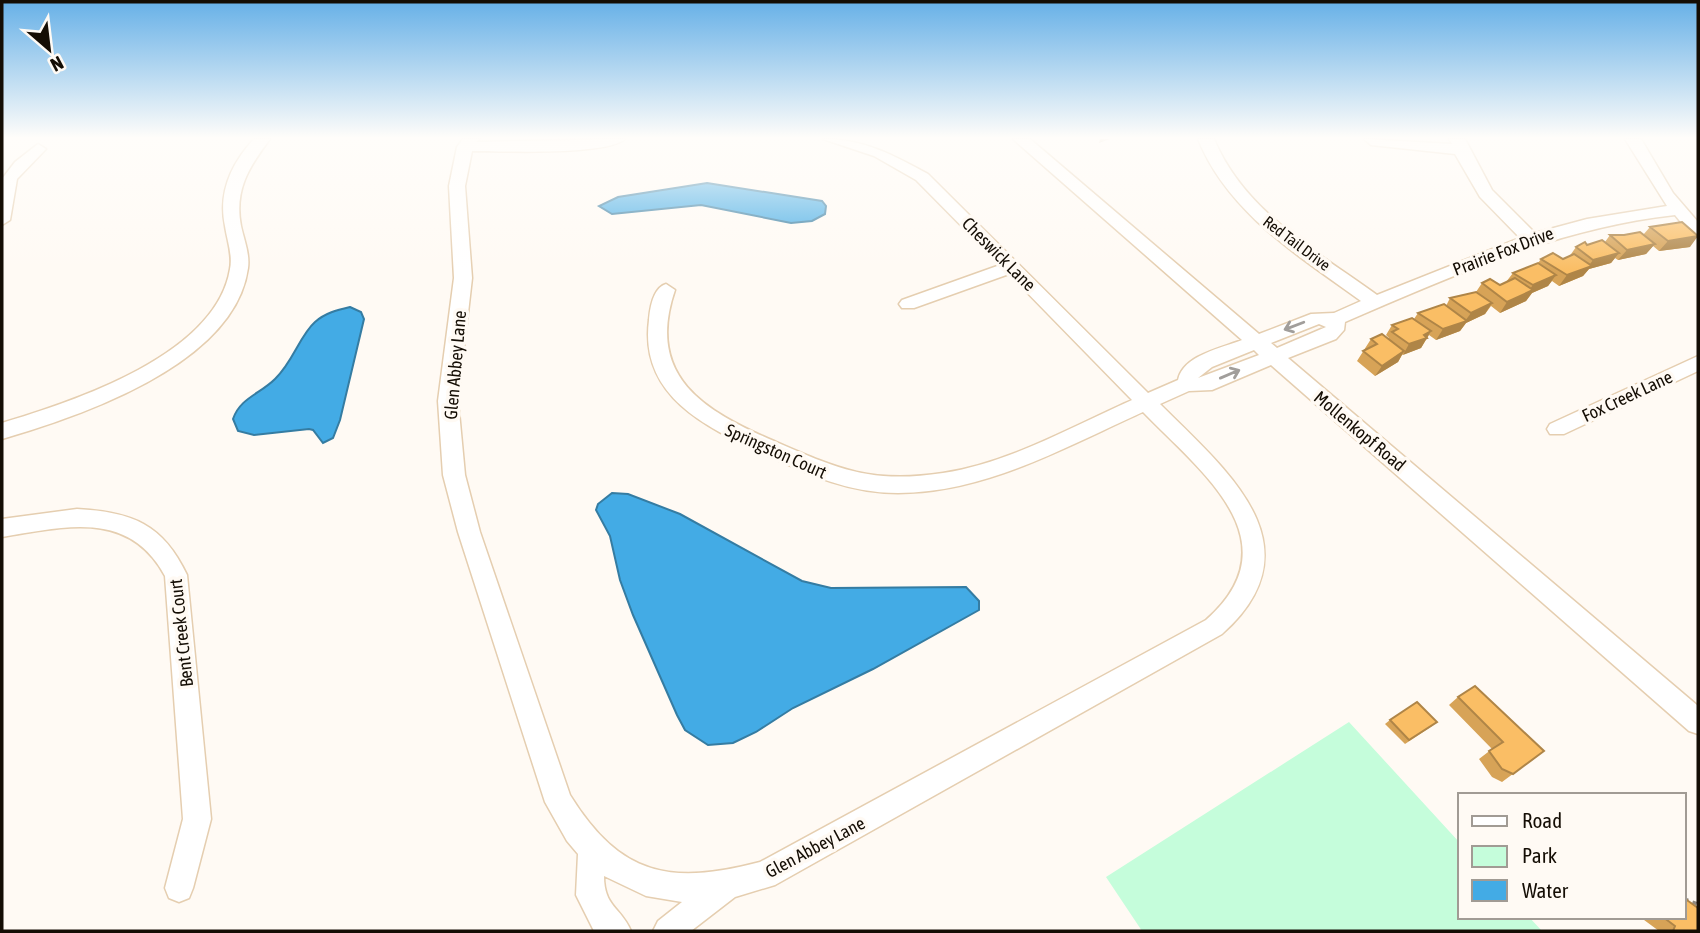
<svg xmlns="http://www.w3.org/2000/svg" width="1700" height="933" font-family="'Asap Condensed',sans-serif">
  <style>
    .green { fill: #c5fddb }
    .water { fill: #43abe5; stroke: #357ca2; stroke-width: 2 }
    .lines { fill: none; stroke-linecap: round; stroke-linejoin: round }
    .minor-casing { stroke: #e5ceb0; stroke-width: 3 }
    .path { stroke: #908b83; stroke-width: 3.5; stroke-dasharray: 4.5 4.5; stroke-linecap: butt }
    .minor { fill: #fff; fill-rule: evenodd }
    .wall { fill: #d7a357 }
    .shaded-wall { fill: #af8547 }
    .building { fill: #fabe65; stroke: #af8547; stroke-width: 2 }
    .oneway { stroke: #a19e9b }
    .labels { text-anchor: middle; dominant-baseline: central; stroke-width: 7; stroke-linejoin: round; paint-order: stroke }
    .far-street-label { font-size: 16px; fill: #140d04; stroke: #fffaf4 }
    .street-label { font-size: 18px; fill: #140d04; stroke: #fffaf4 }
  </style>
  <rect width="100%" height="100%" fill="#fffaf4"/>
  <path class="green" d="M1349,722L1460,843V917H1529L1542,931H1142L1106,877Z"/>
  <path class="water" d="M707,183L822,201L826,206L825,214L812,221L791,223L701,205L612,214L599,206L618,197Z
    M350,307L361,312L364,319L340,420L333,438L323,443L313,430L309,429L254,435L238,431L233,419C240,398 260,394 275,379C293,362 300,335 315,322C325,313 337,310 350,307Z
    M612,493L628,494L680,514L802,581L831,588L966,587L979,601V610L873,669L793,708L756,732L733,743L708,745L685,730L677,715L633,615L620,580L610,536L596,510L598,504Z"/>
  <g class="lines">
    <defs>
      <path id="minor" d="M254,139H270C249,167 234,190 241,226C244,240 250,254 248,268C235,364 81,416 2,439V423C75,401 216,355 230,269C233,255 227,240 225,226C218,193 231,164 254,139Z
        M463,139H479L476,142L625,139C606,156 500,151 472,151L465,186L472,278L458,401L465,475L480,532L570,795C621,877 671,885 760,862L1206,620C1296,541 1199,470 1143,412C1065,447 986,493 898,493C847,493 808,474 762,453C706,427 639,396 649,320C650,308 653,288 666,284L675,290C645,377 705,411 774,441C838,469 871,484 943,473C1009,463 1071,427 1132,400L1009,274L914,308H902L899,304L902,300L1000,265L916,180L874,156L823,139C864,139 893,155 928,174L1148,393L1178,380C1183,355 1222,348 1242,340L1013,139H1030L1259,334L1311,314L1334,313L1361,301C1299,256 1228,213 1198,139H1214C1244,211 1316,251 1377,295L1520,238L1480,197L1455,154L1371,145L1364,139L1452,144L1449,139H1465L1492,190L1535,233L1587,219L1667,206L1625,139H1641L1673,193L1698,222V237L1692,236L1675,215C1557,228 1452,276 1345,322L1344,330L1336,339L1288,358L1698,706V734L1689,731L1271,365L1212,390L1189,391L1160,404C1225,469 1321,546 1222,634L775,885L735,897L691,931H653L658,921L682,902L646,896L604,876C604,907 621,907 631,931H594L576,895L578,854L567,841L545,802L458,532L443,475L438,401L454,278L449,186L457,147ZM1319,324L1326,327L1277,348L1271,343ZM1254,350L1259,355L1198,378L1212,367Z
        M38,144L46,149L17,179L10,220L2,225V179L15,162Z
        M1698,356V371L1564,434H1550L1547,429L1550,424Z
        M77,509C132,512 163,524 187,575L211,819L193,888L189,898L179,902L169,898L165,888L183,819L165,576C129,509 64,527 2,537V519Z"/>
    </defs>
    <use href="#minor" class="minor-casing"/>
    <path class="path" d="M1684,899L1698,904"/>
    <use href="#minor" class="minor"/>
  </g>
  <path class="wall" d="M1650,227L1690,247L1659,251L1653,246L1646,254L1618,260L1615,258L1611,263L1589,269L1583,276L1559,286L1552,281L1548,286L1532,293L1526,301L1500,313L1491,306L1485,314L1466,323L1460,331L1436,340L1429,335L1421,348L1402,355L1398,362L1375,376L1357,361L1371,339H1388L1389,338L1386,335L1392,325L1414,319L1418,313L1446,306L1450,298L1476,292L1482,283L1500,285L1506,282L1513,273L1538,263L1541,259H1563L1569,257L1576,247L1605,242L1610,235H1643Z
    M1458,697L1544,751L1502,782L1492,777L1479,759L1492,749L1449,705Z
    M1390,720L1432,726L1405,744L1385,724Z
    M1640,917H1684L1698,931H1659Z"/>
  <path class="shaded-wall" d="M1100,139H1110L1099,143Z
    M1698,236L1690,247L1659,251L1668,241Z
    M1655,244L1646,254L1618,260L1627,250Z
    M1619,253L1611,263L1589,269L1583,276L1559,286L1567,275L1587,268L1593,260Z
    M1556,275L1548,286L1532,293L1526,301L1500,313L1507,302L1526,294L1533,285Z
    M1492,303L1485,314L1466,323L1460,331L1436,340L1443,329L1465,321L1471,313Z
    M1431,331L1421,348L1403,355L1409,344Z
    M1404,351L1398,362L1375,376L1382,366Z"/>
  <path class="building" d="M1682,222L1698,236L1668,241L1650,227Z
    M1640,232L1655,244L1627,250L1610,235H1624Z
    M1602,240L1619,253L1593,260L1576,247L1585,242L1587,245Z
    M1553,253L1563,259L1574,254L1592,266L1567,275L1541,259Z
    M1538,263L1556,275L1533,285L1513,273Z
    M1515,278L1533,290L1507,302L1482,283L1490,279L1500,285Z
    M1476,292L1492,303L1471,313L1450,298Z
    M1444,304L1467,321L1443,329L1418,313Z
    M1412,318L1431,331L1424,335L1427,338L1409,344L1392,332L1398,329L1392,325Z
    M1382,334L1404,351L1382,366L1363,351L1377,344L1371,339Z
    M1475,686L1544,751L1513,774L1502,769L1489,751L1503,742L1458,697Z
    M1417,702L1437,722L1409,740L1390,720Z
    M1684,898L1698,908V931H1673L1675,926L1663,917H1684Z"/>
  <defs><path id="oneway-shaft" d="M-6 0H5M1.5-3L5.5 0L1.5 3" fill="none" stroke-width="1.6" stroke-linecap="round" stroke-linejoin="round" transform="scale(1.75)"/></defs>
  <g class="oneway">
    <use href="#oneway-shaft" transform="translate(1294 326) rotate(159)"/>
    <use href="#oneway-shaft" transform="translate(1230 374) rotate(-23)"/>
  </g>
  <linearGradient id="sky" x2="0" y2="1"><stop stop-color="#66b0e7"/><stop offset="0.51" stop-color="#fffdfa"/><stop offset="1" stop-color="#fffdfa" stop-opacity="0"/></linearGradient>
  <rect width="1700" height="270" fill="url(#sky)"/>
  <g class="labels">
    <g class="far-street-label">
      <text transform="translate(1297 243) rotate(37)">Red Tail Drive</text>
    </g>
    <g class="street-label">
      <text transform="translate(1503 251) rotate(-21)">Prairie Fox Drive</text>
      <text transform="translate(999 254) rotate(45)">Cheswick Lane</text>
      <text transform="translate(455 365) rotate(-85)">Glen Abbey Lane</text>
      <text transform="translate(1627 396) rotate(-25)">Fox Creek Lane</text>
      <text transform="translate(1360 431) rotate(40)">Mollenkopf Road</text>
      <text transform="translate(776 451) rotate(24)">Springston Court</text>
      <text transform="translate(181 633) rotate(-96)">Bent Creek Court</text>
      <text transform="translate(815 847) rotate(-28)">Glen Abbey Lane</text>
    </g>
  </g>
  <rect width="1700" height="933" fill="none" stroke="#140d04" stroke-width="7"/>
  <rect x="1458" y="793" width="228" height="126" fill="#fffaf4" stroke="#a19b94" stroke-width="2"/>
  <rect x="1472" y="816" width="35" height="10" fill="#ffffff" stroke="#a19b94" stroke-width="2"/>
  <text x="1522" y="828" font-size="21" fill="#140d04">Road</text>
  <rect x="1472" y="846" width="35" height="21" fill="#c5fddb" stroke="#a19b94" stroke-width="2"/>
  <text x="1522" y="863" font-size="21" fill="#140d04">Park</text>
  <rect x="1472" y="880" width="35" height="21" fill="#43abe5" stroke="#a19b94" stroke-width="2"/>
  <text x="1522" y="898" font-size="21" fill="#140d04">Water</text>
  <g transform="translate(49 49) rotate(152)" stroke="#fffaf4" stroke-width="5" paint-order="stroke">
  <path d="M0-5L12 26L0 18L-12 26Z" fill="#140d04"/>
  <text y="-10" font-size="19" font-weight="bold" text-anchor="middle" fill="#140d04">N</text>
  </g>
</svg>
